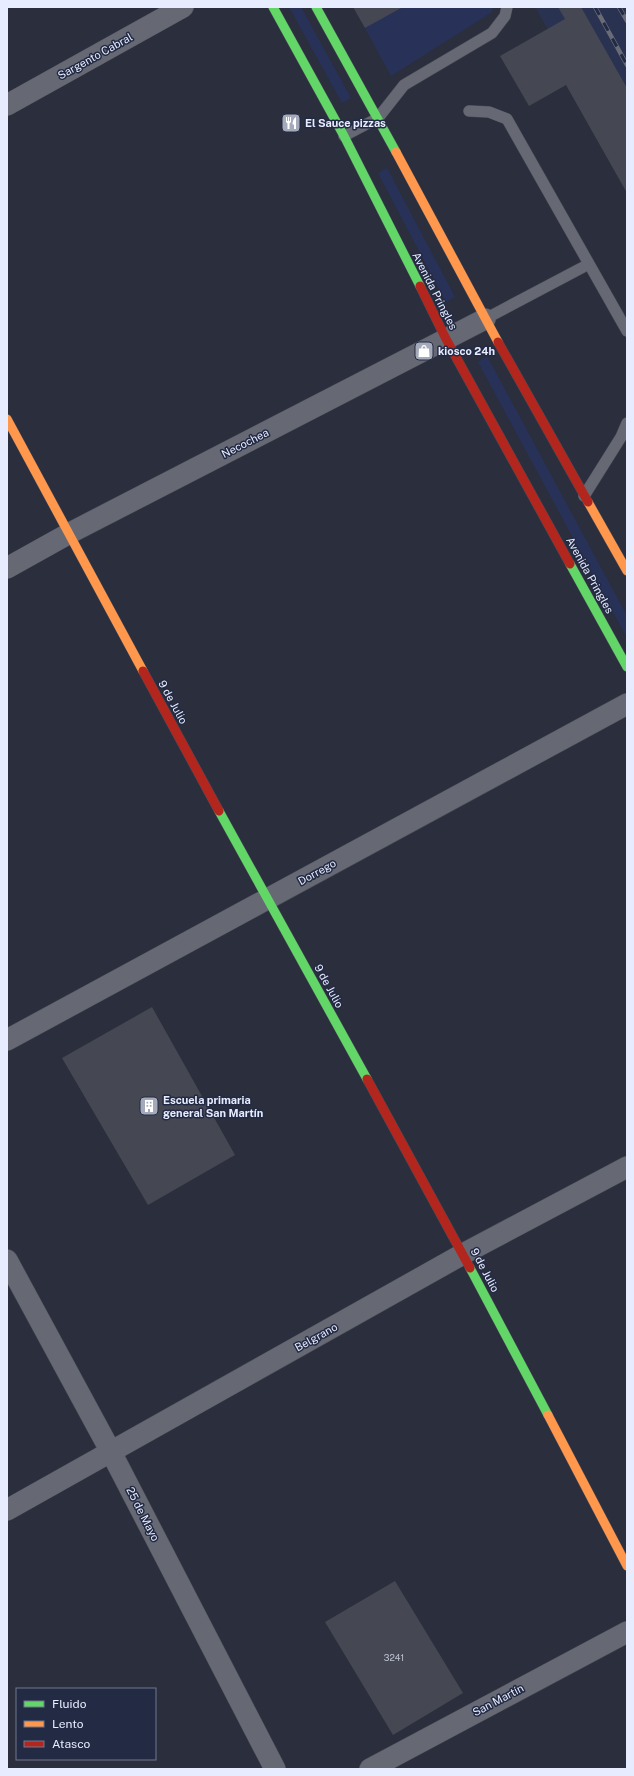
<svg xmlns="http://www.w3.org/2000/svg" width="634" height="1776" font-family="'Public Sans',sans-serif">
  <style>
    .built { fill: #2a3251 }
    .green { fill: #283259 }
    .building { fill: #454753 }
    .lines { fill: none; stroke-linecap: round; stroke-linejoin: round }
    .lane-casing { stroke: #474a57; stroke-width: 12 }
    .street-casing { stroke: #474a57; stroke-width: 22 }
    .fast-casing { stroke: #474a57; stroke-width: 10 }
    .slow-casing { stroke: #474a57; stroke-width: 10 }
    .jam-casing { stroke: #474a57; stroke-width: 10 }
    .lane { stroke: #666973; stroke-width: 11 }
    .street { stroke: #666973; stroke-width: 21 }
    .fast { stroke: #63d668; stroke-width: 9 }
    .slow { stroke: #ff974d; stroke-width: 9 }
    .jam { stroke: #b3261e; stroke-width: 9 }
    .rail-casing { stroke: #696c77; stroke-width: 4.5 }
    .rail { stroke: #232a44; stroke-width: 3; stroke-dasharray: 9; stroke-linecap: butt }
    .labels { text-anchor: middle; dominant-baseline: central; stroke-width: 3; stroke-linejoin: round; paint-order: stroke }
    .number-label { font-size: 9px; fill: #bec3d3 }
    .street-label { font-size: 11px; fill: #e7ecfe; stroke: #232a44 }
    .poi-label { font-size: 11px; font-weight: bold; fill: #e7ecfe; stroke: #232a44; text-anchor: start }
  </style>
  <rect width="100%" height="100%" fill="#2b2e3c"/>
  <path class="built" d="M535,7H627V168Z"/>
  <path class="green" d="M289,7H301L351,98L342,103Z
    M403,7H493L492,12L391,76L365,28Z
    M387,168L455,297L446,302L378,173Z
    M487,356L627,616V638L478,362Z"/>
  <path class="building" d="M353,7H403L365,28Z
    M558,7H581L627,88V193L566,85L529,106L500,56L565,19Z
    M152,1007L235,1155L148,1205L62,1058Z
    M395,1581L463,1693L393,1735L325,1622Z"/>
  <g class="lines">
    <defs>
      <path id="lane" d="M469,111L489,112L507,119L627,331
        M344,136L378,118L404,85L492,33L505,16L507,7
        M485,319L589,264
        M584,496L621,437L627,423"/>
      <path id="street" d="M7,105L183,7
        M7,568L68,534L485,319
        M7,1040L627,704
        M7,1260L111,1452L275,1769
        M7,1510L463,1254L627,1167
        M370,1769L627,1632"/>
      <path id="fast" d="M273,7L344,136L420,286
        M316,7L396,152
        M570,564L627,667
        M219,811L367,1079
        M470,1268L548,1415"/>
      <path id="slow" d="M396,152L498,342
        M7,419L143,671
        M588,502L627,571
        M548,1415L627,1566"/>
      <path id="jam" d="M420,286L446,339L570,564
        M498,342L588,502
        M143,671L219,811
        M367,1079L470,1268"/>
    </defs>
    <use href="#lane" class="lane-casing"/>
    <use href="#street" class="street-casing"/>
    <use href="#fast" class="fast-casing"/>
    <use href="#slow" class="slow-casing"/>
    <use href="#jam" class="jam-casing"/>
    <use href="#lane" class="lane"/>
    <use href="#street" class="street"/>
    <use href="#fast" class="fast"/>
    <use href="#slow" class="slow"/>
    <use href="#jam" class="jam"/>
    <defs>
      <path id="rail" d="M595,7L627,65
        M619,7L627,21"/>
    </defs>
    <use href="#rail" class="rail-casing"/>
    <use href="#rail" class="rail"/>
  </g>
  <defs>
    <symbol id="restaurant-square" viewBox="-11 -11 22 22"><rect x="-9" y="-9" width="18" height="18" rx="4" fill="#a5aaba" stroke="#232a44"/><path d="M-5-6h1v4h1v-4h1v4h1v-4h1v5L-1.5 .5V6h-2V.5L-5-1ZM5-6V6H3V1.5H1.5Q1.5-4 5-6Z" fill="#fff"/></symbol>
    <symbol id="shop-square" viewBox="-11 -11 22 22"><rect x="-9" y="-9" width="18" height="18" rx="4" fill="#a5aaba" stroke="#232a44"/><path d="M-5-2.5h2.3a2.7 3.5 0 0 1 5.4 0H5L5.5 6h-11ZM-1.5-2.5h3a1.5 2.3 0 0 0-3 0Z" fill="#fff"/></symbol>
    <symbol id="building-square" viewBox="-11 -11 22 22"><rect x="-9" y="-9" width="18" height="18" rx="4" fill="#a5aaba" stroke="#232a44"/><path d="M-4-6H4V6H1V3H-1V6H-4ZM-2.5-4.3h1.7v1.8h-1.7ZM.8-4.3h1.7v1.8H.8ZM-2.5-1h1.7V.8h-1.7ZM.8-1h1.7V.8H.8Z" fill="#fff"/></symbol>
  </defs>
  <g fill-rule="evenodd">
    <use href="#restaurant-square" x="280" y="112" width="22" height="22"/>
    <use href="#shop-square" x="413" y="340" width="22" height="22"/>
    <use href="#building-square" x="138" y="1095" width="22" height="22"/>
  </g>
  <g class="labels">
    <g class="number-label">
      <text x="394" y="1657">3241</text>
    </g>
    <g class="street-label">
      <text transform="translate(95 56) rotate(-29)">Sargento Cabral</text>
      <text transform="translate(435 291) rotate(63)">Avenida Pringles</text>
      <text transform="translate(245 443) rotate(-27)">Necochea</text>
      <text transform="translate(590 575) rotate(61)">Avenida Pringles</text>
      <text transform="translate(173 702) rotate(61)">9 de Julio</text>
      <text transform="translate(317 872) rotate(-29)">Dorrego</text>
      <text transform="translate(329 986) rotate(61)">9 de Julio</text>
      <text transform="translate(485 1270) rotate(62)">9 de Julio</text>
      <text transform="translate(316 1337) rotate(-29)">Belgrano</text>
      <text transform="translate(143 1514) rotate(63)">25 de Mayo</text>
      <text transform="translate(498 1700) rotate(-28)">San Martín</text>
    </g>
    <g class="poi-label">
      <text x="305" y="123">El Sauce pizzas</text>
      <text x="438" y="351">kiosco 24h</text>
      <text x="163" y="1100">Escuela primaria<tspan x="163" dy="13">general San Martín</tspan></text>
    </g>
  </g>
  <rect width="634" height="1776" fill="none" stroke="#e7ecfe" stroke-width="16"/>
  <rect x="16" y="1688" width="140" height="72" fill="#232a44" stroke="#71788e"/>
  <rect x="24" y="1701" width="20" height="6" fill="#63d668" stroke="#71788e"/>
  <text x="52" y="1708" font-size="12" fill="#e7ecfe">Fluido</text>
  <rect x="24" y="1721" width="20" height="6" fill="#ff974d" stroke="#71788e"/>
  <text x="52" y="1728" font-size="12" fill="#e7ecfe">Lento</text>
  <rect x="24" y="1741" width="20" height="6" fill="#b3261e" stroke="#71788e"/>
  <text x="52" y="1748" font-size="12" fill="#e7ecfe">Atasco</text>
</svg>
